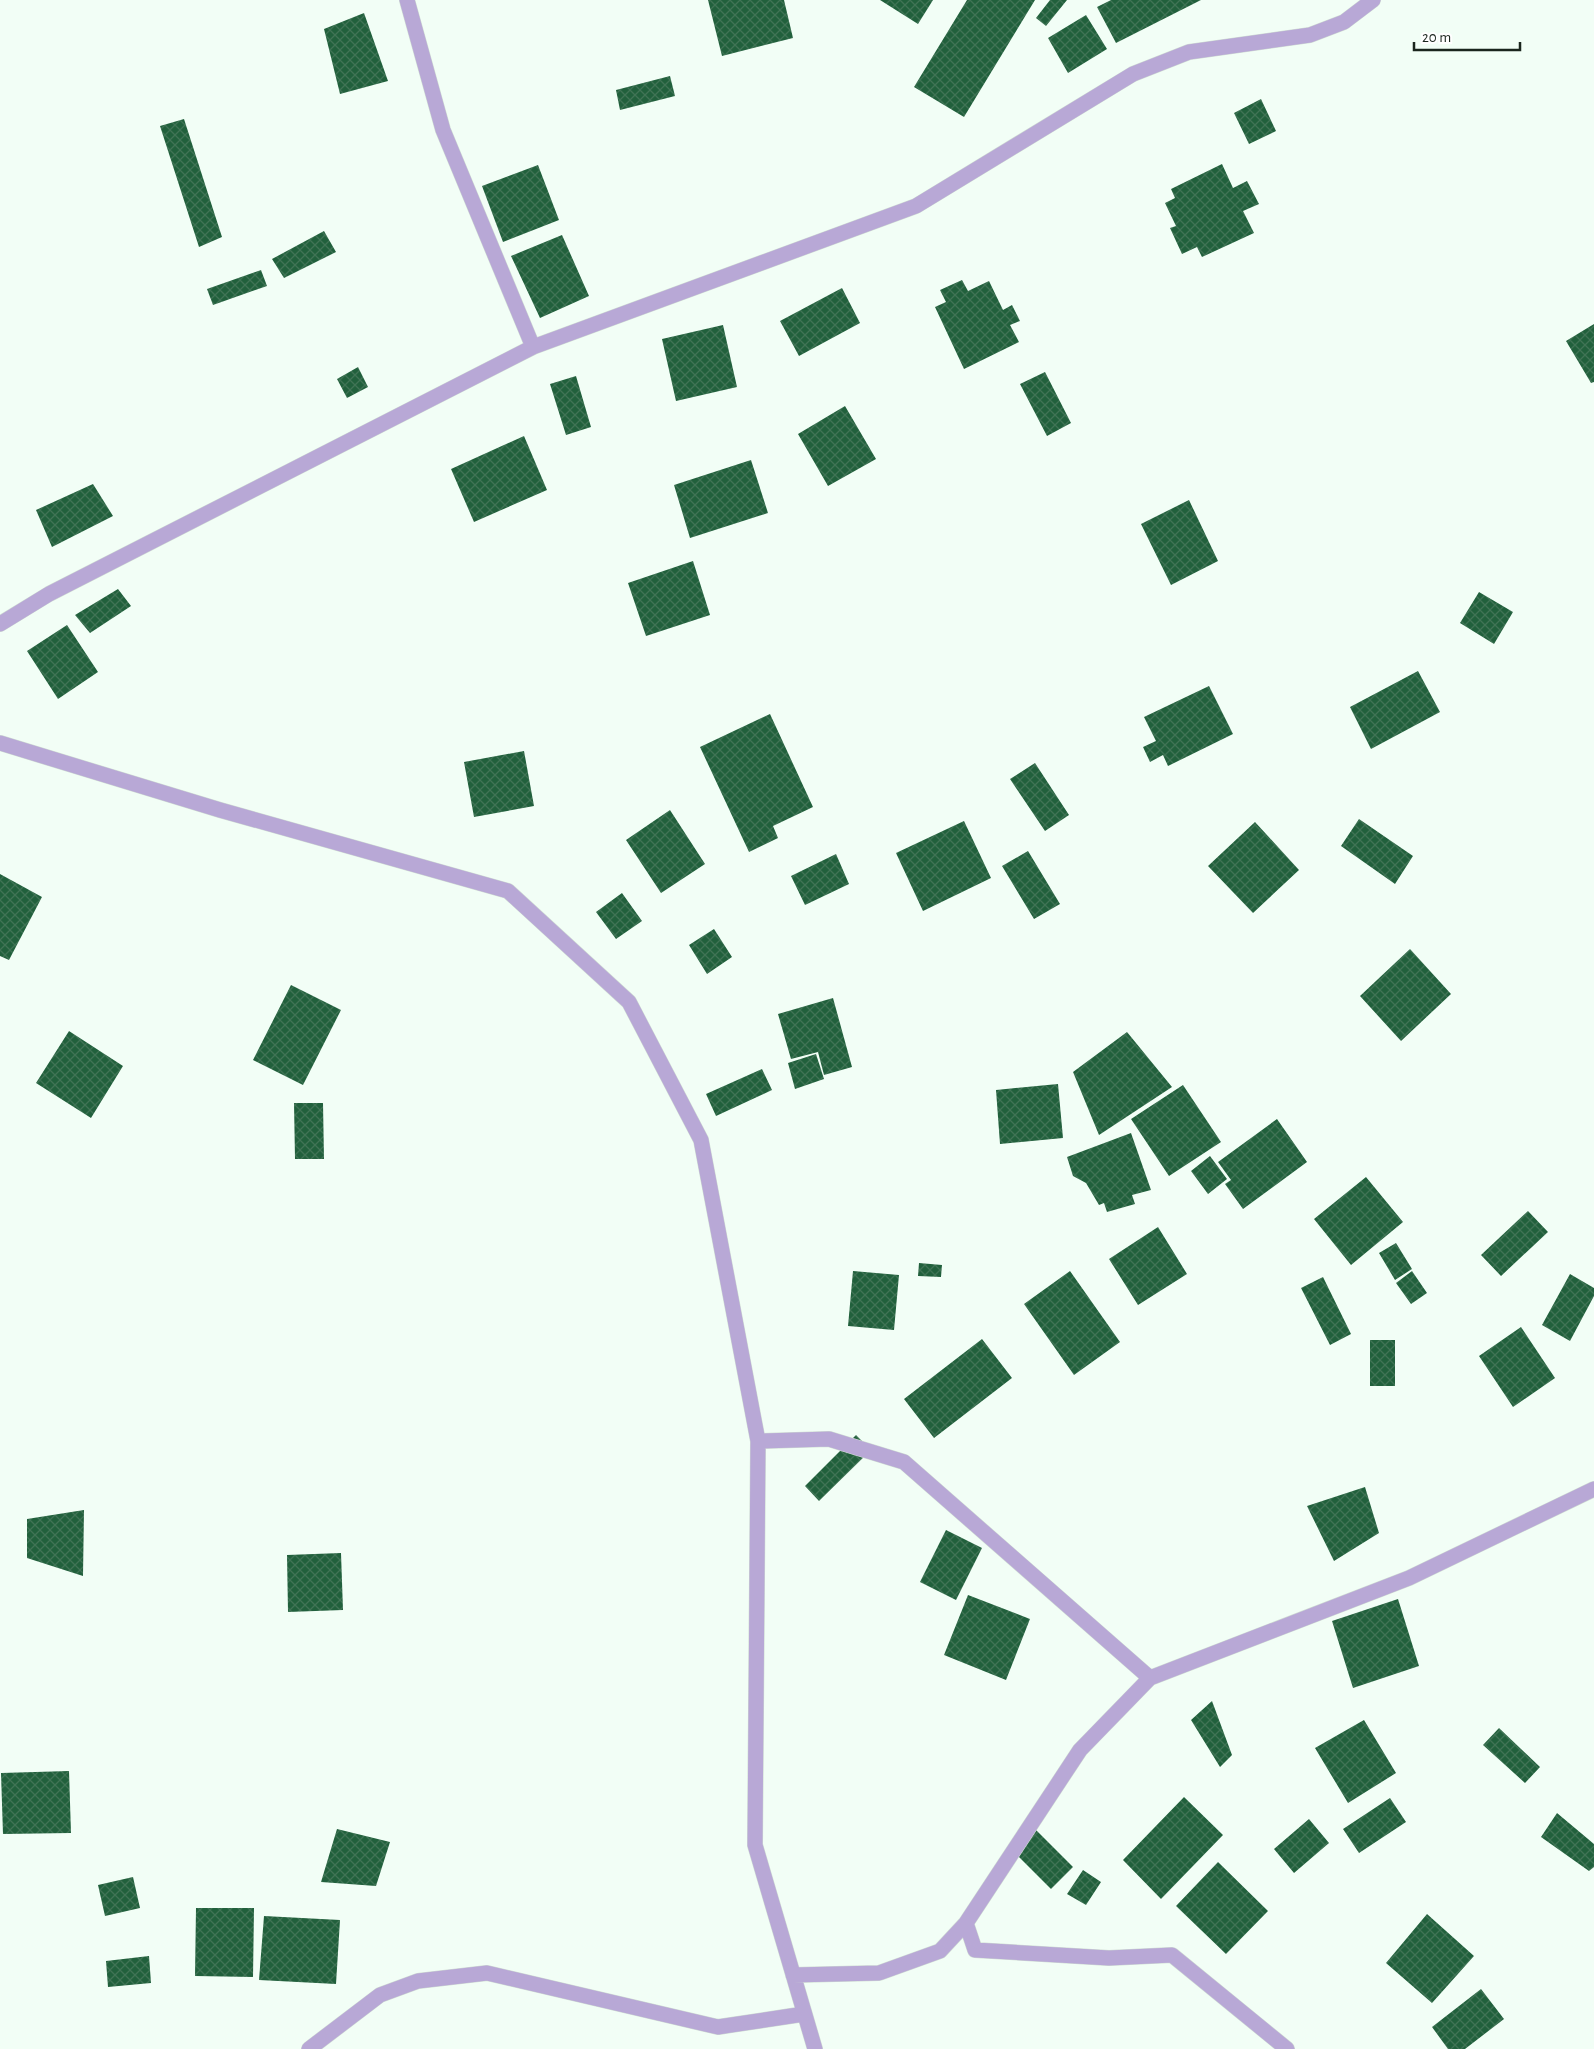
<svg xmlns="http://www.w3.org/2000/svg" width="1594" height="2049" font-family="'Alegreya Sans',sans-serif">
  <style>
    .building { fill: url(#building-cross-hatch) }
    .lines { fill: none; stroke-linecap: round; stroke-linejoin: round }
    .minor-casing { stroke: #cfdbd3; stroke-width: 16 }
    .minor { stroke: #b8a8d6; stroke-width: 15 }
  </style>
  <defs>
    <pattern id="building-cross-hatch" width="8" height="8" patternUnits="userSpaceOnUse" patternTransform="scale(1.25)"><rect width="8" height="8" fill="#21603c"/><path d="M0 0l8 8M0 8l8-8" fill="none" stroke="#407355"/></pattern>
  </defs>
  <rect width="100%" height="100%" fill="#f2fef6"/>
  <path class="building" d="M708,0H784L793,38L722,56Z
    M880,0H933L918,24Z
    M967,0H1035L964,117L914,87Z
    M1050,0H1067L1046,26L1036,18Z
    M1111,0H1201L1116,43L1097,7Z
    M364,13L388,81L340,94L324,29Z
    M1086,15L1107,49L1068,73L1048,38Z
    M670,76L675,96L620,110L616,90Z
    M1261,99L1276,131L1249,144L1234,113Z
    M184,119L222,237L199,247L160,126Z
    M1222,164L1233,188L1247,181L1259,204L1243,211L1254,233L1202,257L1197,247L1182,254L1170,228L1176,226L1165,203L1175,198L1171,189Z
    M538,165L559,220L503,242L482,186Z
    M324,231L336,252L284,278L272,259Z
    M562,235L589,296L540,318L511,256Z
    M261,270L267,286L213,305L207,289Z
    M962,280L968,291L989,281L1003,310L1012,305L1020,321L1010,325L1019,342L964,369L935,307L946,302L940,290Z
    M842,288L860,323L799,356L780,321Z
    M1594,324V382L1591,383L1566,341Z
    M723,325L737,387L676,401L662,339Z
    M358,367L368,387L347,398L337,379Z
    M1045,372L1071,423L1047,436L1020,384Z
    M576,376L591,427L566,435L550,384Z
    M845,406L876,459L828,486L798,434Z
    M524,436L547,490L474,522L451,469Z
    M751,460L768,513L690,538L674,485Z
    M93,484L113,516L52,547L36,510Z
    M1189,500L1218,561L1171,585L1141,524Z
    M693,561L710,615L646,636L628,583Z
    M118,589L131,606L90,633L75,615Z
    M1479,592L1513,612L1494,644L1460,623Z
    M67,625L98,672L58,699L27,651Z
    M1418,671L1440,712L1371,749L1350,707Z
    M1209,686L1233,734L1168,766L1163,755L1150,762L1143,747L1156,741L1144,717Z
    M770,714L813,807L773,826L778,838L749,852L700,747Z
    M524,751L534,806L474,817L464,762Z
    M1035,763L1069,815L1045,831L1010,779Z
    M670,810L705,864L661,893L626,840Z
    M1359,819L1413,856L1395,884L1341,846Z
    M964,821L991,878L923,911L896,853Z
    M1255,822L1299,870L1253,913L1208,866Z
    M1028,851L1060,904L1034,919L1002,866Z
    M836,854L849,884L805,905L791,876Z
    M0,874L42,897L9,960L0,956Z
    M622,893L642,921L616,939L596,912Z
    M714,929L732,957L707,974L689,945Z
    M1410,949L1451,994L1401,1041L1360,996Z
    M291,985L341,1010L303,1085L253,1060Z
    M833,998L852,1067L824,1075L818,1052L791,1059L778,1014Z
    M69,1031L123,1066L91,1118L36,1083Z
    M1127,1032L1172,1087L1099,1135L1073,1072Z
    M816,1054L824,1079L795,1089L788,1063Z
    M762,1069L772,1090L716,1116L706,1094Z
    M1058,1084L1063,1138L1000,1144L996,1090Z
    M1183,1085L1221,1142L1169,1176L1131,1119Z
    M294,1103H323L324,1159H295Z
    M1277,1119L1307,1162L1243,1209L1225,1184L1231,1180L1218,1162Z
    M1131,1133L1151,1190L1132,1195L1135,1204L1107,1212L1104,1203L1099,1205L1086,1183L1073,1176L1067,1157Z
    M1210,1156L1227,1179L1208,1194L1191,1171Z
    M1366,1177L1403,1222L1351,1265L1314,1219Z
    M1528,1211L1548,1232L1501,1276L1481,1255Z
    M1158,1227L1187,1274L1138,1305L1109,1259Z
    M1396,1243L1412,1269L1395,1280L1379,1253Z
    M919,1263L942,1265L941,1277L918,1276Z
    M853,1271L899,1275L894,1330L848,1326Z
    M1070,1271L1120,1342L1074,1375L1024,1304Z
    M1412,1271L1427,1293L1411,1304L1396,1283Z
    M1570,1274L1594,1288V1296L1570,1341L1542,1325Z
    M1323,1277L1351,1334L1330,1345L1301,1288Z
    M1521,1327L1555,1378L1513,1407L1479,1356Z
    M982,1339L1012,1378L934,1438L904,1399Z
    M1370,1340H1395V1386H1370Z
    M856,1435L871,1450L819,1501L805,1486Z
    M1365,1487L1379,1533L1334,1561L1307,1506Z
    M84,1510L83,1576L27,1558V1519Z
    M946,1530L982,1548L956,1600L920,1582Z
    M341,1553L343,1610L288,1612L287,1555Z
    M968,1595L1030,1619L1006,1680L944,1655Z
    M1398,1599L1419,1666L1353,1688L1332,1621Z
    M1212,1701L1232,1755L1220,1767L1191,1720Z
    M1364,1720L1396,1773L1348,1803L1315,1748Z
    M1499,1728L1540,1767L1525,1783L1483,1745Z
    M69,1771L71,1833L3,1834L1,1773Z
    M1184,1797L1223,1835L1161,1899L1123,1860Z
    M1390,1798L1406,1822L1359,1853L1343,1829Z
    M1557,1813L1594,1844V1867L1589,1871L1541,1837Z
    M1309,1819L1329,1843L1294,1873L1274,1849Z
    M337,1829L390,1842L376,1886L321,1882Z
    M1035,1829L1073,1867L1051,1889L1013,1851Z
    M1218,1862L1268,1911L1226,1954L1176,1906Z
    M1083,1870L1101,1882L1086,1905L1067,1894Z
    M133,1877L140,1908L105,1916L98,1885Z
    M196,1908H254L253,1977L195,1976Z
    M1427,1914L1474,1956L1432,2003L1386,1963Z
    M264,1916L340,1920L336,1984L259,1980Z
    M149,1956L151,1983L108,1987L106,1961Z
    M1481,1989L1504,2019L1465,2049H1448L1432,2027Z"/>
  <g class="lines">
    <defs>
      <path id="minor" d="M407,0L443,130L533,347
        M0,624L49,594L533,347L916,206L1133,74L1189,52L1310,35L1344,22L1373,0
        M0,743L220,810L508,891L629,1002L701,1140L758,1441L755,1845L815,2049
        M758,1441L829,1439L904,1462L1150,1678
        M966,1923L975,1950L1109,1958L1172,1955L1287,2049
        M793,1975L879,1973L940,1951L966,1923L1080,1750L1150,1678L1409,1578L1594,1489
        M309,2049L380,1995L418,1981L487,1973L718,2027L804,2014"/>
    </defs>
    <use href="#minor" class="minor-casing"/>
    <use href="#minor" class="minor"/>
  </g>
  <path d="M1414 42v8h106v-8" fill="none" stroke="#1a251d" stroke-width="2.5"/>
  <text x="1422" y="42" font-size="15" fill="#1a251d" stroke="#ffffff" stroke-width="4" paint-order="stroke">20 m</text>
</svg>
